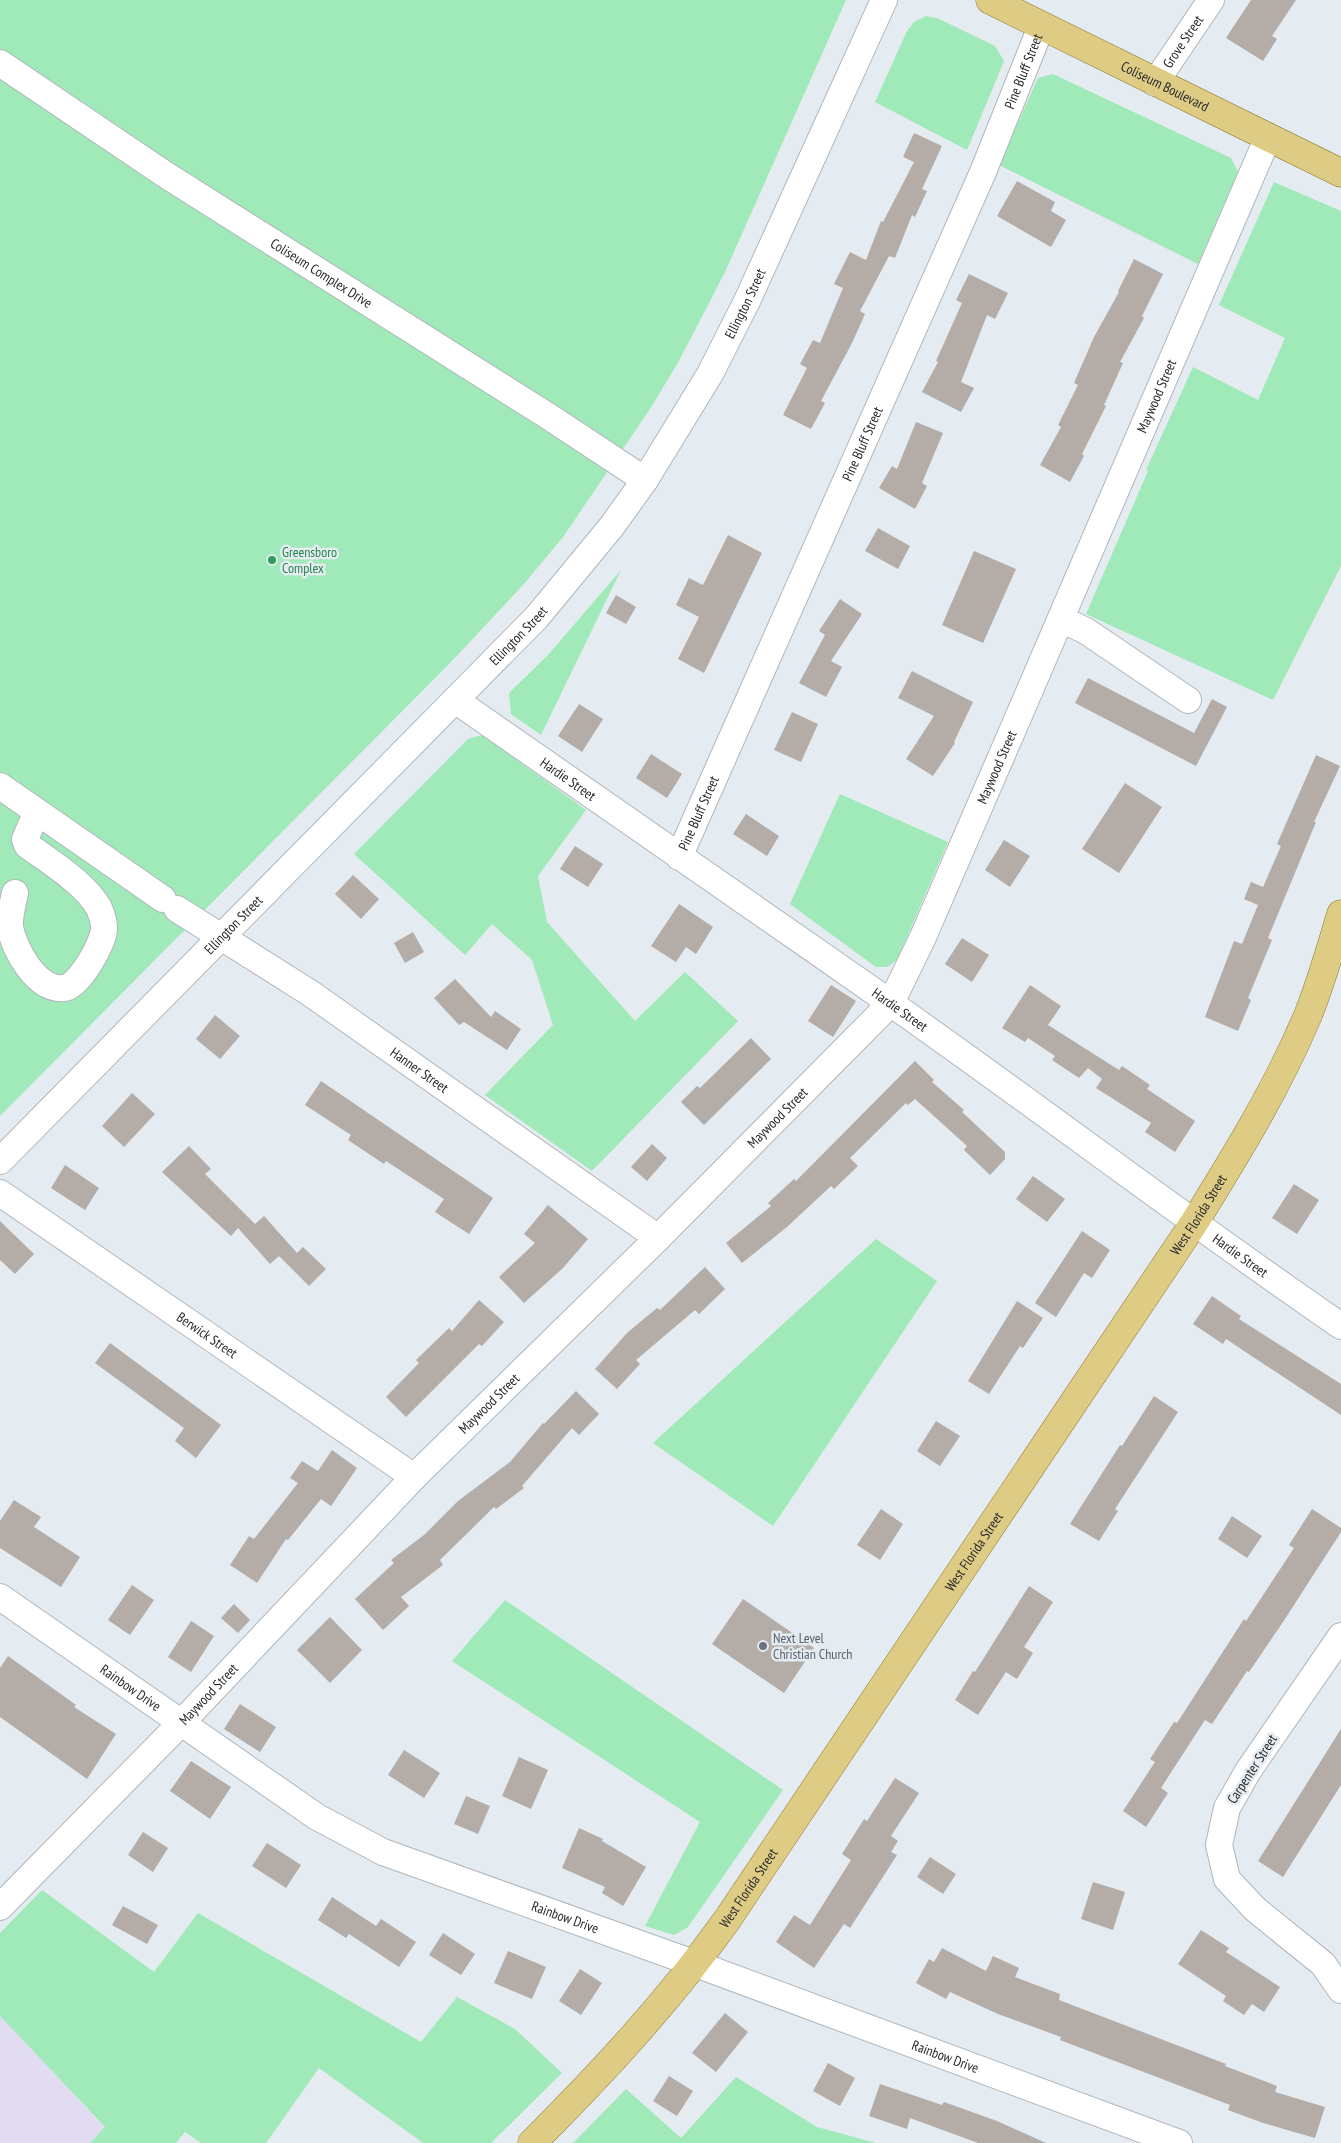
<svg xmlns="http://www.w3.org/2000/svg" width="1341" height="2143" font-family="'PT Sans Narrow',sans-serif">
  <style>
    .commercial { fill: #e2dcf2 }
    .green { fill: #a0e9b8 }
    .building { fill: #b3aca7 }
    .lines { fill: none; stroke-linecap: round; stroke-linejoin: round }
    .minor-casing { stroke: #b0b6bc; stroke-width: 28 }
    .major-casing { stroke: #8f7d31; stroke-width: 29 }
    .minor { stroke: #fff; stroke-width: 26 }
    .major { stroke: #decc85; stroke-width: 28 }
    .leisure-dot { fill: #2e9e5b; stroke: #e4ebf1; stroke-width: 2 }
    .worship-dot { fill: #6b7280; stroke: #e4ebf1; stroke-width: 2 }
    .labels { text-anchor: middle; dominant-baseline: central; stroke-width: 5; stroke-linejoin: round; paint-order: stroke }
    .street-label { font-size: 14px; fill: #26292b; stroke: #e4ebf1 }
    .leisure-label { font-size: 14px; fill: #27864d; stroke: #e4ebf1; text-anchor: start }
    .worship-label { font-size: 14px; fill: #5b616d; stroke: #e4ebf1; text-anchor: start }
  </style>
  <rect width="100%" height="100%" fill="#e4ebf1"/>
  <path class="commercial" d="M0,2016L105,2128L90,2143H0Z"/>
  <path class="green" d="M0,0H846L725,272L680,359L652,406L563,537L524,584L450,663L0,1116Z
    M926,16L937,18L995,46L1004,61L967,150L875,102L907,31L914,22Z
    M1053,74L1231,158L1238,172L1198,264L999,165L1038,78Z
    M1274,182L1341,211V566L1273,700L1086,614L1148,471L1146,470L1193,367L1258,400L1285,338L1219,305Z
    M621,570L541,735L511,714L509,693L548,655Z
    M482,735L586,810L538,876L547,922L635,1021L685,972L738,1021L592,1171L485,1095L553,1025L532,960L492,924L465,955L354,854L468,739Z
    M840,794L948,842L897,960L887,967H876L790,904Z
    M876,1239L937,1281L773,1526L653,1443Z
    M505,1600L783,1790L688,1927L674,1935L645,1926L700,1822L452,1661Z
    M42,1890L154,1972L198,1913L421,2042L457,1997L515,2029L562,2073L491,2143H423L319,2068L266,2143H201L185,2132L176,2143H90L105,2127L0,2016V1933Z
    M736,2077L817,2127L876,2143H573L626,2089L681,2138Z"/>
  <path class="building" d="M1251,0H1296L1272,36L1277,39L1263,61L1226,38Z
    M914,133L942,146L922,189L927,191L915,217L912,215L895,258L889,256L860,311L865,314L852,343L821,401L825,403L811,429L783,415L807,368L800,364L813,340L820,343L843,288L834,284L850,252L866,260L881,221L883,222L914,162L903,157Z
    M1017,181L1055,202L1051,211L1066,220L1051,247L997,216Z
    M1134,259L1163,274L1142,316L1144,318L1120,362L1123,363L1104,405L1106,406L1082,454L1084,456L1070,482L1040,465L1061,427L1058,425L1078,385L1074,383L1094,337L1119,292L1118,291Z
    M969,274L1008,293L995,319L987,315L961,382L974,388L961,412L922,392L938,362L936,361L962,303L956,300Z
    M916,422L943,433L922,483L927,486L915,509L879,488L892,466L897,469Z
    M878,528L910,546L898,569L865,551Z
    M728,535L762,553L704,673L678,659L699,617L676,605L689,578L703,585Z
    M974,551L1016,569L983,643L942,625Z
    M616,595L636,607L626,624L606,613Z
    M840,599L862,614L831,661L842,667L826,697L799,683L825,635L819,631Z
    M912,671L973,702L954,742L955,743L933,776L906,759L934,716L898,698Z
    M1088,678L1194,733L1212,699L1227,707L1196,766L1075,703Z
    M579,704L603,719L582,752L558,736Z
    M792,712L818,724L801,762L774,750Z
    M651,754L682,774L667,798L636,778Z
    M1316,755L1340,766L1314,822H1316L1268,938L1272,940L1248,998L1251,1000L1238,1031L1205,1017L1234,941L1242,944L1258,905L1244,899L1251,882L1263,887L1281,846L1277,844Z
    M1125,783L1162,807L1119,873L1082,849Z
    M746,814L779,836L767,856L733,834Z
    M1004,840L1030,856L1010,887L985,870Z
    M575,846L603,864L588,887L560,869Z
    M353,875L379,899L361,919L335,894Z
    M679,904L713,927L696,954L686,947L676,962L651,946Z
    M413,932L424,952L405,963L394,943Z
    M962,938L989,955L972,982L945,964Z
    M455,979L491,1017L495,1011L521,1029L507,1050L464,1022L459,1025L434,998Z
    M831,985L856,1001L833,1037L808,1021Z
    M1030,985L1061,1006L1048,1025L1119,1070L1122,1066L1150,1085L1147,1089L1195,1121L1175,1152L1145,1132L1151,1123L1096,1088L1102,1079L1088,1068L1079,1078L1052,1060L1055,1056L1028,1038L1025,1042L1002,1028Z
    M215,1015L240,1036L220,1059L196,1039Z
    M751,1038L771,1059L704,1125L681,1102L697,1086L700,1088Z
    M915,1061L934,1080L932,1082L964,1110L962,1112L1005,1152V1159L990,1175L964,1150L967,1146L915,1099L908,1105L906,1103L850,1158L858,1166L834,1189L831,1186L787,1227L742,1263L726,1243L771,1206L768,1203L794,1179L796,1181Z
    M321,1081L493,1198L469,1234L435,1212L444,1199L386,1161L384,1164L348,1140L351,1135L305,1105Z
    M132,1093L155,1114L124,1147L102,1126Z
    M652,1144L667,1158L647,1181L631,1167Z
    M189,1146L211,1169L205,1174L255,1224L264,1216L297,1253L303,1247L326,1269L309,1286L279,1256L270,1264L238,1228L231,1236L162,1172Z
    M65,1165L99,1188L85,1210L51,1188Z
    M1033,1176L1065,1199L1047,1222L1016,1199Z
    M1294,1184L1319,1200L1297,1234L1272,1218Z
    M548,1205L588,1239L563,1268L524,1303L499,1277L535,1243L524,1234Z
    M0,1221L34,1254L15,1274L0,1260Z
    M1082,1231L1110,1250L1092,1278L1084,1273L1056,1317L1035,1303Z
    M705,1267L725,1289L699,1314L695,1310L636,1360L640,1364L617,1389L595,1369L627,1333L657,1308L660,1310Z
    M1212,1296L1241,1316L1239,1319L1341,1384V1415L1226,1339L1223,1344L1193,1324Z
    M479,1300L504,1322L482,1346L479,1344L406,1417L386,1397L419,1363L416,1360L449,1328L452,1331Z
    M1017,1301L1043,1318L1023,1348L1020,1346L989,1394L968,1381Z
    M110,1343L221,1425L196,1458L175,1441L184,1428L95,1363Z
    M576,1391L599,1414L579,1435L572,1428L522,1486L524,1488L496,1509L494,1507L440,1560L443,1565L401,1597L409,1606L383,1630L355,1599L394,1563L391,1560L424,1535L458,1501L510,1462L543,1423L544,1424Z
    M1154,1396L1178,1412L1115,1509L1118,1511L1099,1541L1070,1524L1120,1445L1122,1446Z
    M936,1421L960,1436L940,1466L917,1451Z
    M332,1450L357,1468L331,1506L321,1499L288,1540L286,1539L257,1583L230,1565L249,1536L254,1539L298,1483L290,1478L302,1461L318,1471Z
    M14,1500L41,1517L34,1527L80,1557L61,1587L0,1548V1521Z
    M881,1509L903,1524L880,1560L857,1545Z
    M1312,1509L1341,1528V1532L1285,1619L1249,1672L1247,1671L1212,1724L1205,1720L1161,1788L1168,1793L1146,1827L1123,1811L1155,1762L1150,1759L1174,1722L1177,1723L1244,1619L1246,1621L1294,1548L1289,1545Z
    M1232,1516L1262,1536L1247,1558L1218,1539Z
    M132,1585L154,1600L130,1635L108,1620Z
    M1029,1586L1053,1602L1024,1647L1033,1653L1017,1679L1006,1672L978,1715L955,1700L973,1671L975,1672Z
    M743,1599L814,1648L784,1693L712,1644Z
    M234,1604L250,1620L238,1633L221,1618Z
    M330,1617L362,1650L330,1683L297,1650Z
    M191,1621L214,1636L191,1672L168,1657Z
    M8,1656L76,1705L74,1707L116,1734L87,1779L0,1717V1668Z
    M240,1704L276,1727L260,1752L224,1729Z
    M1341,1729V1785L1283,1877L1258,1861Z
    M404,1750L440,1773L424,1798L388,1775Z
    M519,1757L548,1770L531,1809L502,1796Z
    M191,1761L231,1787L210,1819L170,1791Z
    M895,1778L919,1793L891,1836L898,1841L891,1852L897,1855L850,1928L844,1924L814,1968L776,1942L794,1915L810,1925L851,1860L842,1854L864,1819L867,1821Z
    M466,1796L490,1806L478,1834L454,1824Z
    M579,1828L603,1839L602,1841L646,1867L623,1906L602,1893L605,1887L562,1868Z
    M143,1832L168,1848L153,1872L128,1855Z
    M267,1843L301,1865L286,1888L252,1866Z
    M930,1857L956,1874L943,1894L917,1877Z
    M1093,1882L1125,1892L1113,1930L1081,1919Z
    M332,1897L376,1926L381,1919L416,1942L399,1967L349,1934L346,1938L318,1920Z
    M123,1906L158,1925L147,1944L112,1925Z
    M1201,1930L1229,1948L1226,1952L1280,1987L1264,2012L1252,2004L1244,2015L1223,2001L1226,1996L1178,1964Z
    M443,1933L475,1954L461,1975L429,1955Z
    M942,1948L986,1971L993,1956L1019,1968L1015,1977L1060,1994L1059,2000L1226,2064L1225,2066L1277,2086L1275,2092L1325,2107L1315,2138L1263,2123L1228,2110L1230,2105L1060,2040L1061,2037L998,2014L950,1992L946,1999L916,1983L929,1959L934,1962Z
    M508,1951L546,1967L532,1999L494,1983Z
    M580,1969L602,1983L581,2015L559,2001Z
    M725,2013L748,2032L716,2072L692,2053Z
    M828,2063L855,2078L840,2106L813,2091Z
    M669,2076L693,2091L677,2116L653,2101Z
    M880,2084L942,2105L944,2102L997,2121L1046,2143H978L910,2118L907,2129L869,2116Z"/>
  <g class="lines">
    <defs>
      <g id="minor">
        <path id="s1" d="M0,63L166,175L548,416L645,480"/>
        <path id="s2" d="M1155,83L1211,0"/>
        <path d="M1061,619L1086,631L1188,700"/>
        <path id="s3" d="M455,700C600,802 745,901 889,1002C1041,1109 1188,1221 1341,1326"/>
        <path d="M0,786L163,899"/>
        <path id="s4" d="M679,857L983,172L1041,27"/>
        <path d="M15,893C13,903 9,917 10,927C14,950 37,991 64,988C79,987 105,941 104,927C104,921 101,913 99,908C85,883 50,862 27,845L25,839L37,812"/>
        <path id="s5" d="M177,909L310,993L658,1238"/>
        <path id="s6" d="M0,1161L537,617L612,526L645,480L710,374L747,301L884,0"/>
        <path id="s7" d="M0,1193L414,1477"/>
        <path id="s8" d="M0,1597L317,1817L383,1852L696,1964L1179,2143"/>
        <path d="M1341,1636L1248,1771L1227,1808L1219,1845L1227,1879L1255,1909L1323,1964L1341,1990"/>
        <path id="s9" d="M0,1907L182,1722L414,1477L658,1238L891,1003L923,937L1017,720L1268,137"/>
      </g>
      <g id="major">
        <path id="s10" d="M990,0L1341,173"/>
        <path id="s11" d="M532,2143C602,2073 669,2001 727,1920L1194,1223C1236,1155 1277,1089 1308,1015C1321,983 1331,947 1341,914"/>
      </g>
    </defs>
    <use href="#minor" class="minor-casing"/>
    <use href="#major" class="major-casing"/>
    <use href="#minor" class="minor"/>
    <use href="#major" class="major"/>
  </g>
  <circle class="leisure-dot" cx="272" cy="560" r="5"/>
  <circle class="worship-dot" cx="763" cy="1646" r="5"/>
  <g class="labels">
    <g class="street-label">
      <text stroke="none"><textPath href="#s2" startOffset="50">Grove Street</textPath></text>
      <text stroke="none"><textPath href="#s4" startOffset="858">Pine Bluff Street</textPath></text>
      <text stroke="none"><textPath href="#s10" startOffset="195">Coliseum Boulevard</textPath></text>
      <text stroke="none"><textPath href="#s1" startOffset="384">Coliseum Complex Drive</textPath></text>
      <text stroke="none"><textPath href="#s6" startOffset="1142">Ellington Street</textPath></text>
      <text stroke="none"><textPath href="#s9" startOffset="1932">Maywood Street</textPath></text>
      <text stroke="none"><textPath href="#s4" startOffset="452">Pine Bluff Street</textPath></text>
      <text stroke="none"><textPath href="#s6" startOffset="738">Ellington Street</textPath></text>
      <text stroke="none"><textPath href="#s9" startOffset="1528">Maywood Street</textPath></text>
      <text stroke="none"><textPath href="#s3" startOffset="138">Hardie Street</textPath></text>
      <text stroke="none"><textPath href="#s4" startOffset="48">Pine Bluff Street</textPath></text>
      <text stroke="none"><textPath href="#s6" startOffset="332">Ellington Street</textPath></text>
      <text stroke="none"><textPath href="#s3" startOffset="542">Hardie Street</textPath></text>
      <text stroke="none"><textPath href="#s5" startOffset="291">Hanner Street</textPath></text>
      <text stroke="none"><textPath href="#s9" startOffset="1108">Maywood Street</textPath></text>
      <text stroke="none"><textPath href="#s11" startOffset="1145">West Florida Street</textPath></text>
      <text stroke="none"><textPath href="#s3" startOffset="962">Hardie Street</textPath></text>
      <text stroke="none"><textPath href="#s7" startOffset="251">Berwick Street</textPath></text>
      <text stroke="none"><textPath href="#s9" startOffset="702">Maywood Street</textPath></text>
      <text stroke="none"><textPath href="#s11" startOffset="740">West Florida Street</textPath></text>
      <text stroke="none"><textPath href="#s8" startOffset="159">Rainbow Drive</textPath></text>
      <text stroke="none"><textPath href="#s9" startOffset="298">Maywood Street</textPath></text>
      <text transform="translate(1252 1769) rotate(-57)">Carpenter Street</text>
      <text stroke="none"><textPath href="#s11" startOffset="335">West Florida Street</textPath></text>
      <text stroke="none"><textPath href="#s8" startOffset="654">Rainbow Drive</textPath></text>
      <text stroke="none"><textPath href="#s8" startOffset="1059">Rainbow Drive</textPath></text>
    </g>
    <g class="leisure-label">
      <text x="282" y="552">Greensboro<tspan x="282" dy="16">Complex</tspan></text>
    </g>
    <g class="worship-label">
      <text x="773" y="1638">Next Level<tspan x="773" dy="16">Christian Church</tspan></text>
    </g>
  </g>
</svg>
